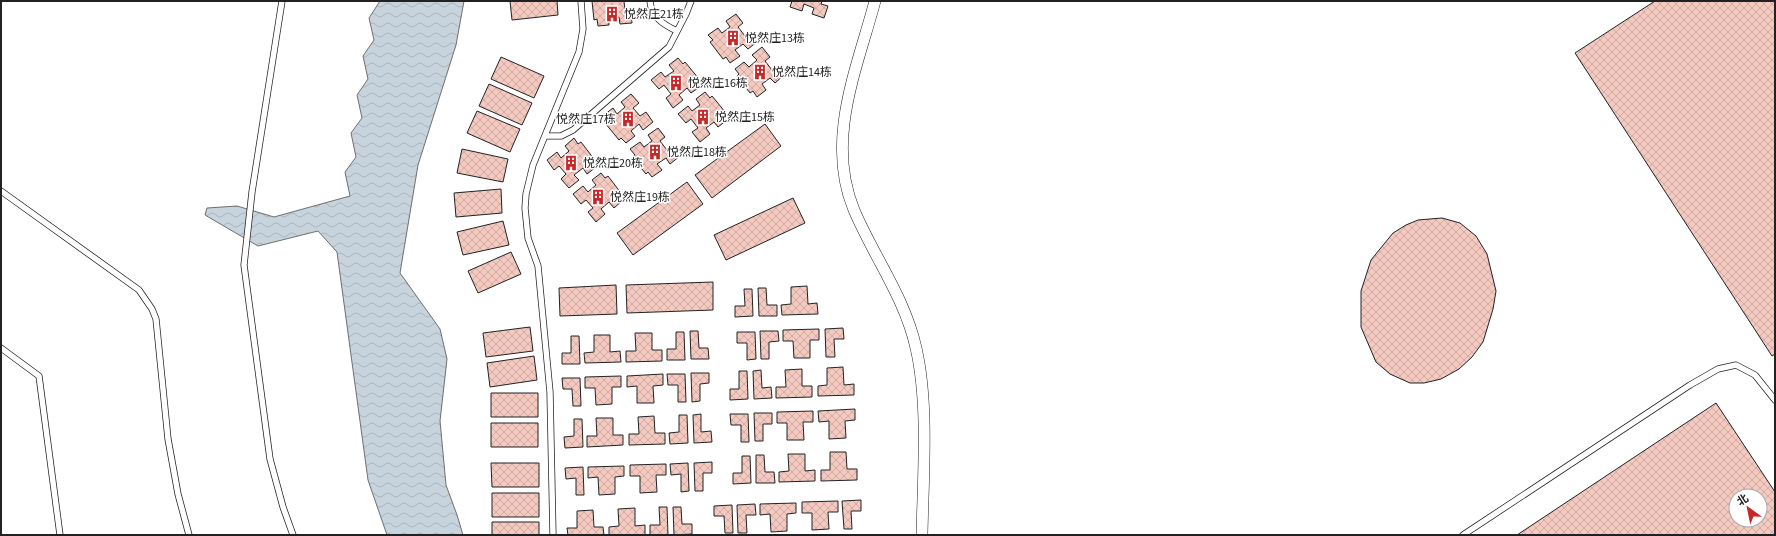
<svg xmlns="http://www.w3.org/2000/svg" width="1776" height="536" font-family="'Source Sans 3','Noto Sans SC',sans-serif">
  <style>
    .water { fill: url(#water-waves); stroke: #6f6f6f }
    .building { fill: url(#building-cross-hatch); stroke: #222; fill-rule: evenodd }
    .lines { fill: none; stroke-linecap: round; stroke-linejoin: round }
    .service-casing { stroke: #222; stroke-width: 7 }
    .minor-casing { stroke: #222; stroke-width: 12 }
    .service { stroke: #fff; stroke-width: 5.5 }
    .minor { stroke: #fff; stroke-width: 11 }
    .labels { text-anchor: middle; dominant-baseline: central; stroke-width: 3; stroke-linejoin: round; paint-order: stroke }
    .poi-label { font-size: 12px; fill: #222; stroke: #fff; text-anchor: start }
  </style>
  <defs>
    <pattern id="water-waves" width="16" height="10" patternUnits="userSpaceOnUse"><rect width="16" height="10" fill="#c7d3dd"/><path d="M0 5q4-4 8 0t8 0" fill="none" stroke="#abb5bd"/></pattern>
    <pattern id="building-cross-hatch" width="8" height="8" patternUnits="userSpaceOnUse"><rect width="8" height="8" fill="#f3c9c0"/><path d="M0 0l8 8M0 8l8-8" fill="none" stroke="#d0aca5"/></pattern>
  </defs>
  <rect width="100%" height="100%" fill="#fff"/>
  <path class="water" d="M380,1H464L456,45L418,165L400,273L440,329L447,359L440,421L446,485L457,515L463,535H387L368,480L337,252L318,231L258,246L205,215L207,208L237,206L274,217L350,196L345,172L356,157L351,133L362,118L357,95L368,79L363,56L374,40L369,18Z"/>
  <path class="building" d="M510,1H557L558,15L512,20Z
    M592,1H624L625,11H631L632,23L620,24L619,17L609,18V25L598,26L597,19L594,20Z
    M792,1H822L821,4L828,6L824,18L812,14L814,8L804,4L802,11L790,7Z
    M1655,1H1775V354L1772,356L1575,53Z
    M736,14L743,23L738,27L745,36L750,32L758,41L748,49L743,44L735,50L740,56L730,63L726,57L723,59L710,42L713,40L708,35L718,28L722,33L730,27L726,21Z
    M762,47L770,57L765,61L772,70L777,66L784,75L775,83L770,78L762,84L766,90L757,97L753,91L750,93L737,76L739,74L735,69L744,62L749,67L757,60L752,55Z
    M501,57L544,76L534,98L491,79Z
    M678,58L683,64L685,62L699,79L696,81L701,86L691,93L687,88L679,95L683,100L673,108L666,98L671,94L664,85L659,89L651,80L661,72L665,77L674,71L669,65Z
    M489,84L532,103L522,125L479,106Z
    M705,92L710,98L712,96L726,113L723,115L727,120L718,127L714,122L706,128L710,134L700,142L692,132L698,128L691,119L686,123L678,114L688,106L692,111L700,105L696,99Z
    M631,94L639,103L633,108L640,116L646,112L653,122L643,130L639,124L631,131L635,136L626,143L621,138L619,140L605,123L608,121L604,115L613,108L617,114L625,107L621,102Z
    M477,111L520,129L510,152L467,133Z
    M765,124L781,146L712,198L695,175Z
    M658,128L665,137L660,141L667,150L672,146L680,156L670,164L666,158L657,164L662,170L652,177L648,172L646,174L632,157L635,155L630,149L640,142L644,147L652,141L648,135Z
    M574,138L578,144L581,142L594,159L592,161L596,167L587,174L583,168L574,175L579,180L569,188L561,179L566,174L559,166L554,170L547,160L557,152L561,158L569,151L565,146Z
    M462,149L508,159L503,182L457,173Z
    M601,173L605,178L608,176L621,193L619,195L623,200L614,208L609,202L601,209L605,214L596,222L588,212L593,208L586,200L581,204L573,194L583,186L588,192L596,185L592,180Z
    M687,182L703,204L633,255L617,233Z
    M501,189L502,213L456,217L454,193Z
    M793,198L805,223L726,260L714,235Z
    M1442,218L1460,223L1476,236L1487,254L1496,291L1493,309L1483,342L1472,357L1459,369L1441,379L1424,383H1410L1390,374L1376,362L1361,327V291L1371,260L1393,233L1406,225L1418,220Z
    M503,221L509,245L463,255L457,232Z
    M511,252L521,274L478,293L468,271Z
    M713,282V310L627,313L626,285Z
    M616,285L617,314L560,316L559,288Z
    M807,286L808,304L817,303L818,314L782,315L781,305L791,304V287Z
    M758,288H766L767,305H777V316H759Z
    M744,289H752L753,316L735,317V306H745Z
    M530,327L533,351L486,357L483,333Z
    M843,328L844,339H834L835,357H826L825,329Z
    M819,329V340H810V358H794L793,341H783V330Z
    M690,331H698L699,348H708L709,359H691Z
    M760,331H778L779,341L769,342V359H761Z
    M676,332H684L685,360H667V349H676Z
    M737,332H755L756,359L747,360V343H737Z
    M635,333H652V350H662V361L626,362V351H636Z
    M594,335H610V352L620,351L621,362L585,363L584,353L594,352Z
    M571,336H579L580,364H562V353H571Z
    M534,356L537,380L490,387L487,363Z
    M843,367L844,385L854,384V395L818,396V386L827,385V368Z
    M802,369V386H812V397L776,398V387H786L785,370Z
    M761,370L762,388L771,387L772,398L754,399L753,371Z
    M739,371H747L748,399L730,400V389H739Z
    M691,373H709V383L700,384V401L692,402Z
    M663,374V385L653,386L654,403H637V386L627,387V376Z
    M667,374H685L686,402H678V385H668Z
    M621,376V387H612V404L596,405L595,388H585V377Z
    M562,378H580L581,406H573L572,389H563Z
    M491,393H538V417H491Z
    M1716,403L1775,492V535H1517ZM1736,496H1760V520H1736Z
    M855,409V420L845,421L846,438L829,439V421L819,422L818,411Z
    M813,411V422H803L804,440H787V423H777V412Z
    M754,413H772V424H763V441H755Z
    M701,414V432L711,431L712,442L694,443L693,415Z
    M730,414H748L749,442H741V425H731Z
    M679,415H687L688,443L670,444L669,433L679,432Z
    M654,416L655,433H665V444L629,445V434H639L638,417Z
    M596,418H613V435H623V445L587,447V436H597Z
    M574,419H582L583,447L565,448L564,437L574,436Z
    M491,423H538V447H491Z
    M830,452H846L847,469H857V480L821,481V470H830Z
    M788,454H805V471L815,470V481L779,482V472L789,471Z
    M756,455H764L765,472H774L775,483H756Z
    M742,456H750L751,483L733,484V473H742Z
    M712,462V473H703V491H695L694,463Z
    M491,463H539V487H492Z
    M688,463L689,491L681,492V474L671,475L670,464Z
    M666,464V475H656L657,492L640,493V476H630V465Z
    M624,466V476L615,477V494L599,495L598,477L588,478V467Z
    M583,467L584,495H576V478L566,479L565,468Z
    M492,493H539V517H492Z
    M861,500V511H851L852,529H844L842,501Z
    M838,501V512H828L829,529L812,530V513H802V502Z
    M796,503V513L787,514V531L771,532L770,514L760,515V504Z
    M755,504L756,515H746L747,533H738L737,505Z
    M732,505L733,533H725L724,516H714V506Z
    M659,507H667L668,535H650V525H660Z
    M673,507H681L682,524H692V534L674,535Z
    M635,508V526L645,525V535H609V527L619,526L618,509Z
    M593,510L594,527H603L604,535H568L567,528H577V511Z
    M492,522H539V535H492Z"/>
  <g class="lines">
    <defs>
      <path id="service" d="M282,1L252,192L244,265L270,459L283,507L293,535
        M650,1C651,17 664,25 677,31
        M545,136H561L573,130L669,47L686,14L691,1
        M1,191L139,290L152,309L156,319L168,439L178,494L189,535
        M1,348L39,376L60,535
        M553,535L550,392L538,266L528,238L525,208L526,194L533,165L579,52L583,29L581,1
        M1463,535L1690,385L1718,369L1736,365L1755,375L1775,400"/>
      <path id="minor" d="M875,1C857,69 825,140 854,210C874,257 905,298 916,348C929,404 923,477 922,535"/>
    </defs>
    <use href="#service" class="service-casing"/>
    <use href="#minor" class="minor-casing"/>
    <use href="#service" class="service"/>
    <use href="#minor" class="minor"/>
  </g>
  <defs>
    <symbol id="building-bare" viewBox="-9 -9 18 18"><path d="M-4-6H4V6H1V3H-1V6H-4ZM-2.5-4.3h1.7v1.8h-1.7ZM.8-4.3h1.7v1.8H.8ZM-2.5-1h1.7V.8h-1.7ZM.8-1h1.7V.8H.8Z" fill="#c62828" stroke="#fff" stroke-width="2.5" paint-order="stroke"/></symbol>
  </defs>
  <g fill-rule="evenodd">
    <use href="#building-bare" x="601" y="3" width="22" height="22"/>
    <use href="#building-bare" x="722" y="27" width="22" height="22"/>
    <use href="#building-bare" x="749" y="61" width="22" height="22"/>
    <use href="#building-bare" x="665" y="72" width="22" height="22"/>
    <use href="#building-bare" x="692" y="106" width="22" height="22"/>
    <use href="#building-bare" x="617" y="108" width="22" height="22"/>
    <use href="#building-bare" x="644" y="141" width="22" height="22"/>
    <use href="#building-bare" x="560" y="152" width="22" height="22"/>
    <use href="#building-bare" x="587" y="186" width="22" height="22"/>
  </g>
  <g class="labels">
    <g class="poi-label">
      <text x="624" y="14">悦然庄21栋</text>
      <text x="745" y="38">悦然庄13栋</text>
      <text x="772" y="72">悦然庄14栋</text>
      <text x="688" y="83">悦然庄16栋</text>
      <text x="715" y="117">悦然庄15栋</text>
      <text x="616" y="119" text-anchor="end">悦然庄17栋</text>
      <text x="667" y="152">悦然庄18栋</text>
      <text x="583" y="163">悦然庄20栋</text>
      <text x="610" y="197">悦然庄19栋</text>
    </g>
  </g>
  <rect width="1776" height="536" fill="none" stroke="#222222" stroke-width="4"/>
  <g transform="translate(1748 508) rotate(327)"><circle r="19" fill="#ffffff" stroke="#a7a7a7"/>
  <path d="M0-3L7 15L0 10L-7 15Z" fill="#c62828"/>
  <text y="-6" font-size="11" font-weight="bold" text-anchor="middle" fill="#222222">北</text>
  </g>
</svg>
